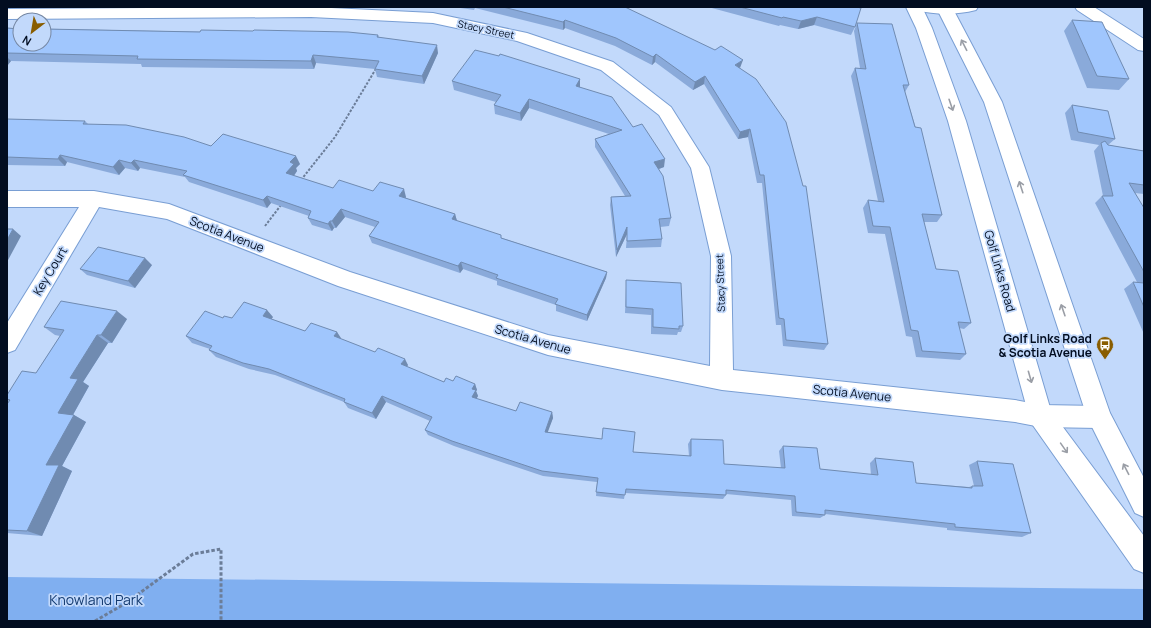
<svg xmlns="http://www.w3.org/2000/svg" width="1151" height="628" font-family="Manrope,sans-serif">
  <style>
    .green { fill: #80aff0 }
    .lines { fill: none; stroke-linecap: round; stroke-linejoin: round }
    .minor-casing { stroke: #799ed3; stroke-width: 2 }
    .tertiary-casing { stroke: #799ed3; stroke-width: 2 }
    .secondary-casing { stroke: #799ed3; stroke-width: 2 }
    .path-far1 { stroke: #6b7d98; stroke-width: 2; stroke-dasharray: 2.5 1.5; stroke-linecap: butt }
    .path { stroke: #6b7d98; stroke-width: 3; stroke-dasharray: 3.5 2; stroke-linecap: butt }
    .minor { fill: #fff; fill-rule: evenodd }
    .tertiary { fill: #fff; fill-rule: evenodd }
    .secondary { fill: #fff; fill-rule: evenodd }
    .wall { fill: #8aaada }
    .shaded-wall { fill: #708bb1 }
    .building { fill: #a0c6fd; stroke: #708bb1 }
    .oneway { stroke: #9a9ea6 }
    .labels { text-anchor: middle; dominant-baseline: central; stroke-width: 3.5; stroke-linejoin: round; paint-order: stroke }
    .far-street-label { font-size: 10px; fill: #020d20; stroke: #c2d9fb }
    .street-label { font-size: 12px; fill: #020d20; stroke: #c2d9fb }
    .poi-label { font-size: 12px; font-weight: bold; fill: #020d20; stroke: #c2d9fb; text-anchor: end }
    .near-park-label { font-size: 14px; fill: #143b70; stroke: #c2d9fb }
  </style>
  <rect width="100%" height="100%" fill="#c2d9fb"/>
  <path class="green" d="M7,577L1144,589V621H7Z"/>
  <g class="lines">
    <defs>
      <path id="minor" d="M311,7L433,13L527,33L613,62L671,107L709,167L731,256L733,370L1015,400L1041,405L1099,406L1108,409L1111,417L1108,425L1099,428L1041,427L1015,422L722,390L548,355L338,286L167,219L99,207L15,350L7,353V323L79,207H7V191H94L169,204L350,272L548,335L710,366L711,256L691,168L659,115L601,70L517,41L433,23L311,17L7,19V9Z
        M1075,7H1094L1144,39V51L1138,50L1077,10Z"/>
      <path id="tertiary" d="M914,7H978L976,10C956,15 936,15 916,10Z"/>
      <path id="secondary" d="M906,7H922L932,28L966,121L1051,411L1144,536V573L1134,569L1032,424L1029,416L948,121L916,28Z
        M936,7H952L1002,102L1110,413L1144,478V517L1135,513L1087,417L984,102Z"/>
    </defs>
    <use href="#minor" class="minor-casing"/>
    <use href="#tertiary" class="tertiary-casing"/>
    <use href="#secondary" class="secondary-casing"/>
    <path class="path-far1" d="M301,180L335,137L377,67
      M265,226L281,205"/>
    <path class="path" d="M95,621L126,603L193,554L221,549V621"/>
    <use href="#minor" class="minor"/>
    <use href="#tertiary" class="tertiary"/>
    <use href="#secondary" class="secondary"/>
  </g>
  <path class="wall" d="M454,7H625L740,68L828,344L824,350L783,346L781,325H776L762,183H757L748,137L738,139L704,84L693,90L655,62L652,65L615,46L565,28L563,30L475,8L474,10Z
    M708,7H856L855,27L851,35L814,25L798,29L780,25L779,26Z
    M1072,20L1129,79L1119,90L1087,88L1064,31Z
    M857,23L909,85L905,92L942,215L937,222H924L936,269L971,323L964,329L959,328L966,354L960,360L916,357L912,337L906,336L885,234L868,233L863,208L868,200L878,201L851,76L855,68H860L854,31Z
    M7,28L378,35L379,37L438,53L424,84L377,77L375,69L316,63L314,69L142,67L141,64L11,61L7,66Z
    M580,79V87L633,127L664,167L659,169L671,218L669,226L660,227L662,239L661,247L626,248L627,234L616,257L610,205L611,197L625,196L595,147V139L609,134L529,108L521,121L495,114L494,105L496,102L454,90L452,81Z
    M1072,105L1115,139L1108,145L1144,151V194L1135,193L1144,208V334L1124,289L1133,282H1137L1095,203L1102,196H1103L1094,151L1099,145L1071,140L1065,113Z
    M7,119L85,121L88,124L211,146L300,164L296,168L297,171L294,176L333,188L373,191L406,197L405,198L455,214L457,221L502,238L607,272L606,278L587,321L556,311V305L497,285V281L463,269L460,273L372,243L369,236L375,227L345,217L336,228H334L332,231L312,225L308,218L309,216L271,203L267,208L189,182L185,177L140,168L138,171L125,168L119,175L67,162L65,166L7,165Z
    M152,265L135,288L87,275L80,269Z
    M626,280L683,326L681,332H678L677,335L651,334V315L625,313L626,287Z
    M273,317L271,319L305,331L337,332L340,339L408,365L407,367L444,382L453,381L475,384L477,390L476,391L478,396L476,399L516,411L552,412L553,418L547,432L633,452L689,456L688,444L691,439L724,464L781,468L779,451L783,446L820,469L871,475L870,463L875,458L916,483L969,487L972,486H974L969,465L977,461L1031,533L1022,537L947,530V528L825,514V515L820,518L792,516L791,500L726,494V495L723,499L625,493L624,499L596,496L597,482L543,476L454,446L428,435L425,430L430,421L386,402L376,419L348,408L344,402L275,375L249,369L216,357L209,350L210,349L192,343L186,336L223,318H232Z
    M127,319L112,343H108L83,382L89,386L73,415H74L86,422L62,466L72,471L42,536L7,533V404L9,401L7,400V395L36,373L60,336L55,335L44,327Z"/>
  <path class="shaded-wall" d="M817,17L814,25L798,29L801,21Z
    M565,20V28L563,30V22Z
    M437,45L438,53L424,84L422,76Z
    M656,54L655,62L652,65L653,57Z
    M313,55L316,63L314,69L311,61Z
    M7,57L11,61L7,66Z
    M743,60L740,68L735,65Z
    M705,76L704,84L693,90L695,82Z
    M580,79V88L576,86Z
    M529,99V108L521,121L520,113Z
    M750,129L748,137L738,139L740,132Z
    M60,155L67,162L65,166L58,159Z
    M296,156L300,164L296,168L297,171L290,181L286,173L290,162Z
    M665,159L664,167L653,171L654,162Z
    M119,160L125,168L119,175L113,167Z
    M134,160L140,168L138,171L131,163Z
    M404,189L406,197L402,204L399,196Z
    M267,196L271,203L267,208L263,200Z
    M341,209L345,217L336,228L332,221Z
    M455,214L457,221L452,219Z
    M330,221L334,228L332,231L328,224Z
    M627,227V234L616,257L617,250Z
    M13,229L21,236L7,262V240Z
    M145,258L152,265L135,288L128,281Z
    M461,262L463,269L460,273L458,266Z
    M607,272L606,278L587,321V315Z
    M267,310L273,317L269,322L263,316Z
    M117,311L127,319L112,343L101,335Z
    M337,332L341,338L338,343L334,336Z
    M97,335L108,343L83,382L89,386L70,420L58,413L70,378Z
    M405,359L408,365L404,370L401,364Z
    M475,384L477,390L476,391L478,396L474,403L472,397V389Z
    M382,396L386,402L376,419L372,413Z
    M552,412L553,418L546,437L545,432Z
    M74,415L86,422L62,466L72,471L42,536L27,531L46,465Z"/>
  <path class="building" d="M503,7H625L715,50L721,46L743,60L735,65L756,79L786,122L803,186H806L828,344L786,340L784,319L779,318L764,175H760L750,129L740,132L705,76L695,82L656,54L653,57L616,38L565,20L563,22Z
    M740,7H856L861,8L855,27L817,17L801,21L783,17L782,18Z
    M1072,20L1102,22L1129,79L1097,76Z
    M857,23L892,24L909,85H903L915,127L921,128L942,215L922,214L936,269L958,271L971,323L958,322L966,354L922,351L918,331L911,330L890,227L873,226L868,200L884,202L855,68L866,69Z
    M7,28L20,29V44H44V29L200,32L201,30L253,31L254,30L348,32L378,35L377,37L437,45L422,76L375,69L379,61L313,55L311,61L137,59L138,56L7,53Z
    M475,50L499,56L500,54L580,79L576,86L612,97L633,127L642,124L665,159L654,162L663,176L671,218L659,219L662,239L627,241V227L617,250L611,197L631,196L595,139L622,130L529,99L520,113L494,105L501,95L452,81Z
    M1072,105L1108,111L1115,139L1078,132Z
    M7,119L85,121L83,124L126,125L184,137L211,146L223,134L296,156L290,162L294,164L286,173L333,188L339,180L373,191L380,182L404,189L399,196L455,214L452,219L501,235V238L607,272L587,315L555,304L558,299L496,278L498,275L461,262L458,266L369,236L379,222L341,209L332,221H330L328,224L308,218L311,211L267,196L263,200L183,175L187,171L134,160L131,163L119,160L113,167L60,155L58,159L7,157Z
    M1105,141L1108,145L1144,151V185L1129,183L1144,208V272L1102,196H1113L1101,143Z
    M7,229H13L7,240Z
    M98,247L145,258L128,281L80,269Z
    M626,280L681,283L683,326H679V329L653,327V309L626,307Z
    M1133,282L1144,283V307Z
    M61,301L117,311L101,335H97L70,378L78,379L58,413L74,415L46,465H59L27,531L7,530V404L10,400L7,399V395L22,371L36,373L64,330L44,327Z
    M244,302L267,310L263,316L305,331L311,323L337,332L334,336L375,352L378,348L405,359L401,364L444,382L446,378L453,381L456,376L475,384L472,389L476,390L472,397L516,411L520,402L552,412L545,432L602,439L603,428L635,432L633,452L691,456V439L723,440L724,464L785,468L783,446L817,448L820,469L878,475L875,458L913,462L916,483L972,488V486H983L977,461L1013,464L1031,533L955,527V524L825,510V515L796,512L795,496L726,490V495L626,489L625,495L596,492L598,478L542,471L452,441L425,430L432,417L382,396L372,413L344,402L345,399L269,369L243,363L209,350L212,346L186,336L205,311L223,318L224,316L232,318Z"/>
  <defs><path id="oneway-shaft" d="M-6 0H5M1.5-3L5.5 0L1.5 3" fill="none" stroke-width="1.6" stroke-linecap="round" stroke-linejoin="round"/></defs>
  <g class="oneway">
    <use href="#oneway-shaft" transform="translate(964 45) rotate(-117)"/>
    <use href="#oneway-shaft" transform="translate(951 105) rotate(71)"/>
    <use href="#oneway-shaft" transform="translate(1021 187) rotate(-108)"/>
    <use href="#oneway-shaft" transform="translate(1063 310) rotate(-109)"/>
    <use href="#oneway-shaft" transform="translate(1030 377) rotate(74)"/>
    <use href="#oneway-shaft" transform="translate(1064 448) rotate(55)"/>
    <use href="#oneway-shaft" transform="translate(1126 469) rotate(-117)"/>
  </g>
  <defs>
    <symbol id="bus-pin" viewBox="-11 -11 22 30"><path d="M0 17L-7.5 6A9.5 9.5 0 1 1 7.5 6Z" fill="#895d00" stroke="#c2d9fb"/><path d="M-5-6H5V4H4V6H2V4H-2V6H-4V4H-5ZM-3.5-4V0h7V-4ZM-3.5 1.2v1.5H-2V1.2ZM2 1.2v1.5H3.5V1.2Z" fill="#fff"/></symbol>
  </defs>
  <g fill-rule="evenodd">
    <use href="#bus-pin" x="1095" y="335" width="20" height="27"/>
  </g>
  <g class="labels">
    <g class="far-street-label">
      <text transform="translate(486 29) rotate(12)">Stacy Street</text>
      <text transform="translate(720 283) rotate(-92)">Stacy Street</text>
    </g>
    <g class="street-label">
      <text transform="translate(227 234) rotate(21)">Scotia Avenue</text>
      <text transform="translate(50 271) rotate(-59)">Key Court</text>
      <text transform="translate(1000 271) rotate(74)">Golf Links Road</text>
      <text transform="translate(533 339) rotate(16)">Scotia Avenue</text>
      <text transform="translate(852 393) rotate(6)">Scotia Avenue</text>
    </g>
    <g class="poi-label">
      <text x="1092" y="338">Golf Links Road<tspan x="1092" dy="14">&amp; Scotia Avenue</tspan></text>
    </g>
    <g class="near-park-label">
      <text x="96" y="599">Knowland Park</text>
    </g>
  </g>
  <rect width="1151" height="628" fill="none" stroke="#020d20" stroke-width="16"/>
  <g transform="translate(32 32) rotate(211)"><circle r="19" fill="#c2d9fb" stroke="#7587a3"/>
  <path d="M0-3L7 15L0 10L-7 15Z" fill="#895d00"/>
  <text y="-6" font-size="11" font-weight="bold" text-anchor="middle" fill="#020d20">N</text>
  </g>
</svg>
